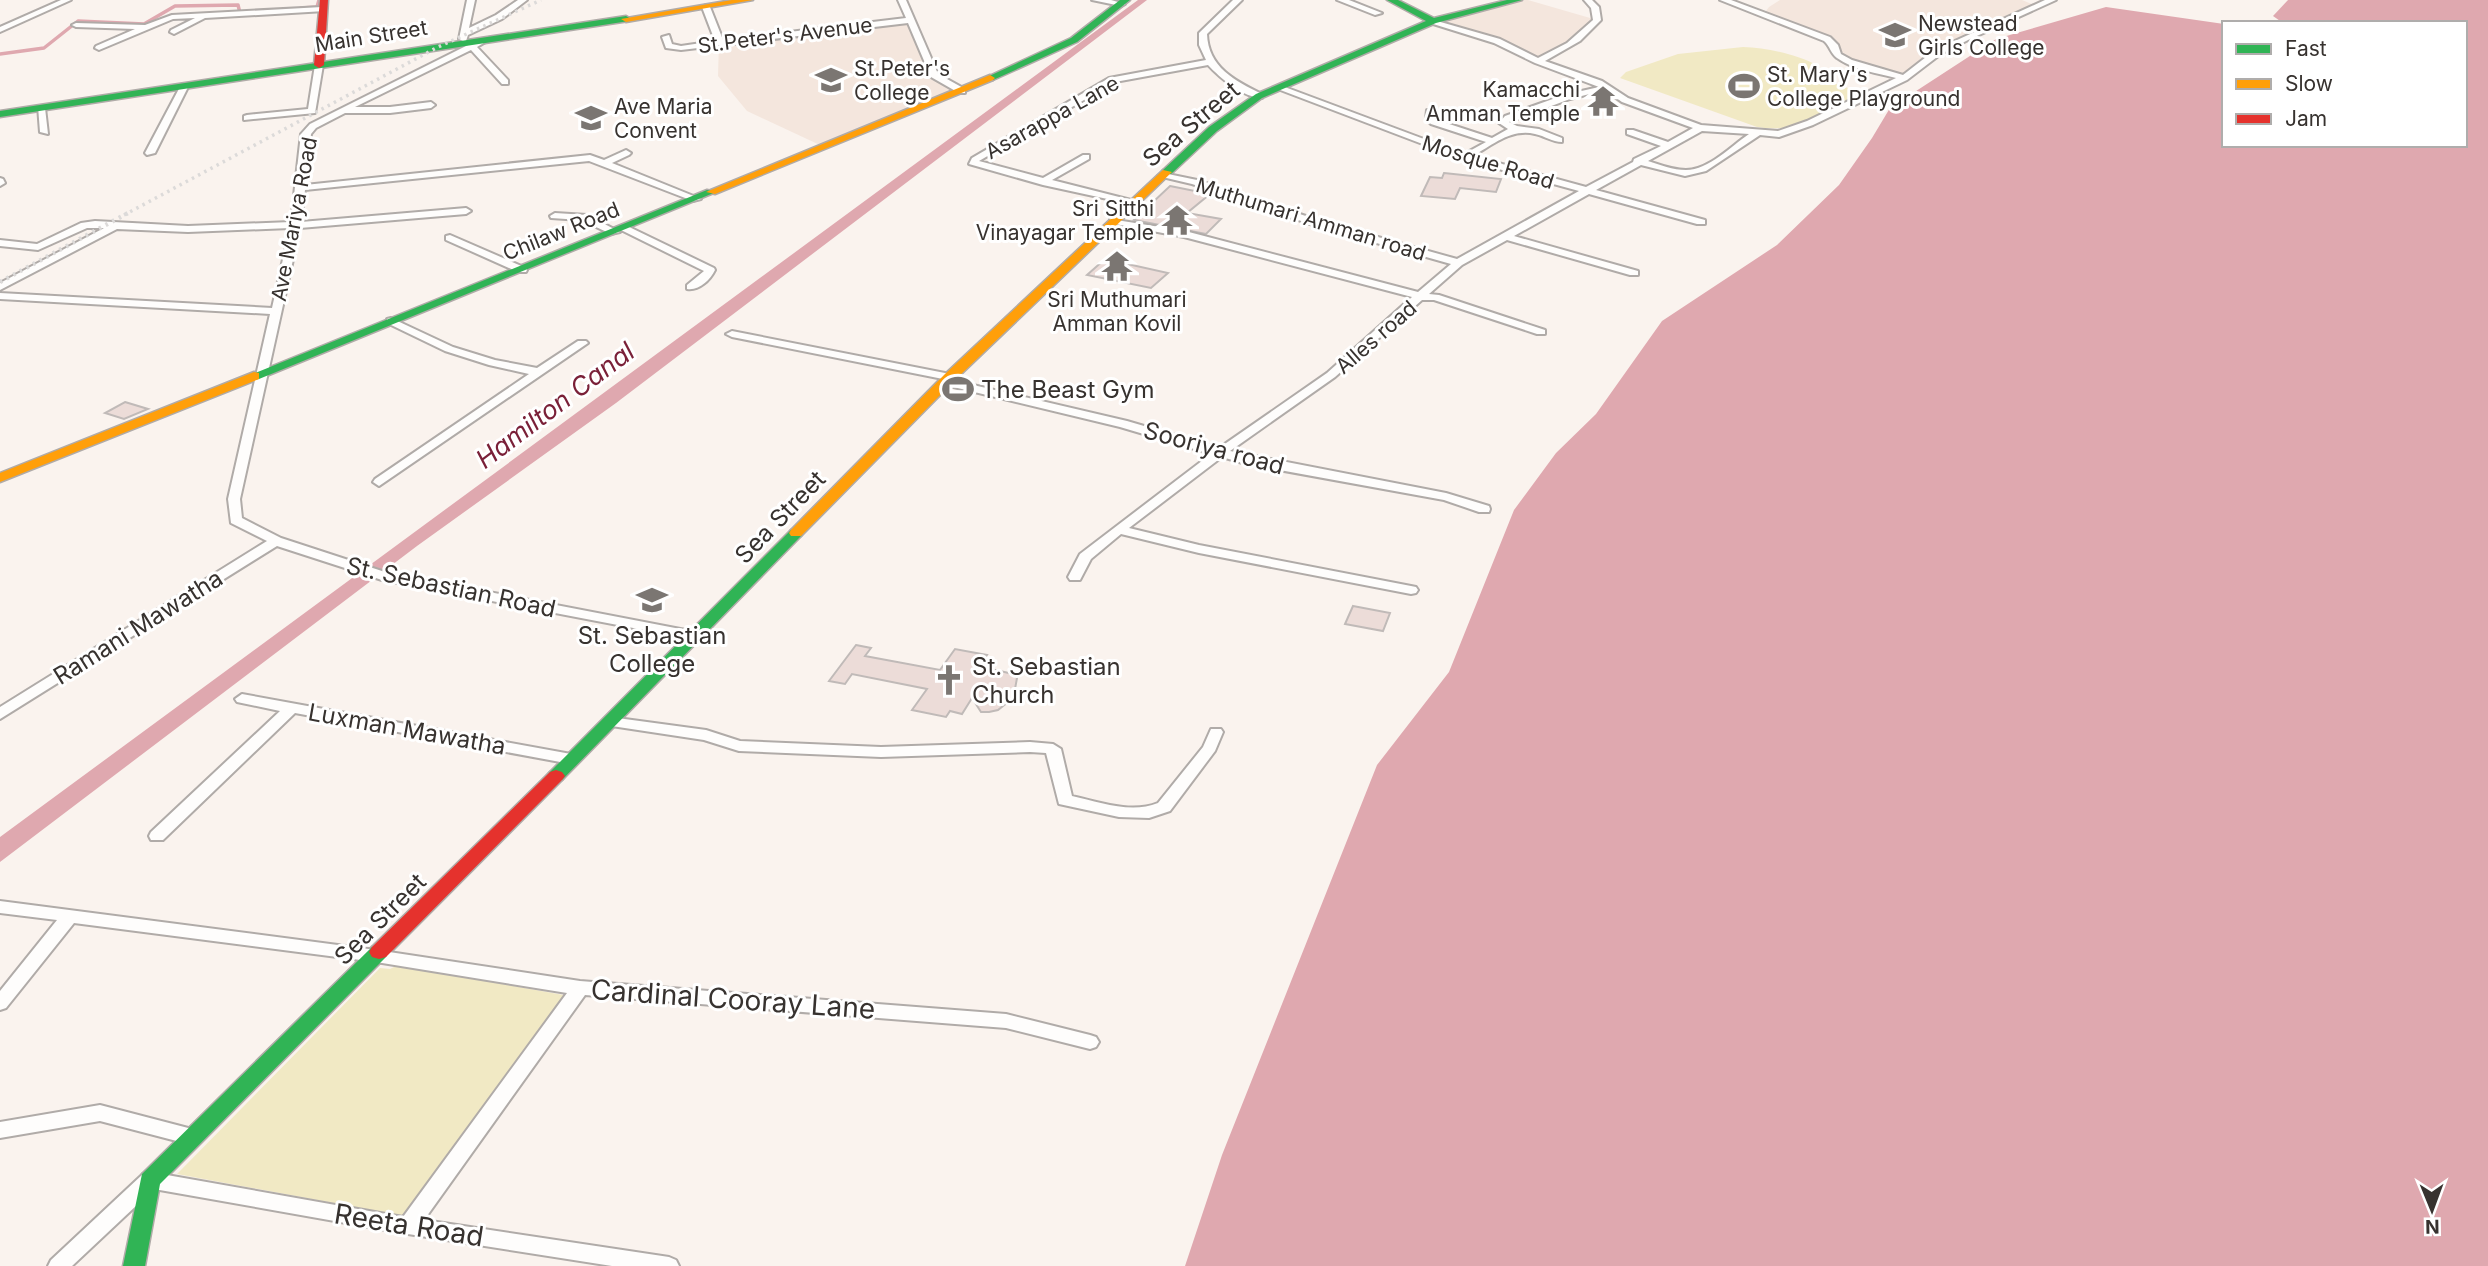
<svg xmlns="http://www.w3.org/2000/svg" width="2488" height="1266" font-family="Inter,sans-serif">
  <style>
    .built { fill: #f4e6dd }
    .green { fill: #f1e9c4 }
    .water { fill: #dfa8af }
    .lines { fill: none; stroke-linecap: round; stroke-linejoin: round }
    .stream { stroke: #dfa8af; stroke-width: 3.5 }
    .building { fill: #ecdcd8; stroke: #c0bab8; stroke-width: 2 }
    .street-casing { stroke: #b0aba8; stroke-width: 4 }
    .fast-casing { stroke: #b0aba8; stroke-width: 3 }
    .slow-casing { stroke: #b0aba8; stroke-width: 3 }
    .jam-casing { stroke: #b0aba8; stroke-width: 3 }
    .street { fill: #fefdfc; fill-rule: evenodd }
    .fast { fill: #30b455; fill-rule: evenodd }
    .slow { fill: #ff9f0a; fill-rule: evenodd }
    .jam { fill: #e5322d; fill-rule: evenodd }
    .rail-far1 { stroke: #dcdad9; stroke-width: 3.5; stroke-dasharray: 2.5 4.5; stroke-linecap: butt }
    .rail { stroke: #dcdad9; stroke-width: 4.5; stroke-dasharray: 2.5 5; stroke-linecap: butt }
    .labels { text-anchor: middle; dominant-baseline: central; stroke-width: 6; stroke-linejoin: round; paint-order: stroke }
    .far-poi-label { font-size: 21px; fill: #37322f; stroke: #fff; text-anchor: start }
    .far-street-label { font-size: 21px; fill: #37322f; stroke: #fff }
    .street-label { font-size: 24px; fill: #37322f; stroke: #fff }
    .poi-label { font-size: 24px; fill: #37322f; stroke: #fff; text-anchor: start }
    .water-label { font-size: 26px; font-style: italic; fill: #7a2038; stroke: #fff }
    .near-street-label { font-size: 28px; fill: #37322f; stroke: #fff }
  </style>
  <rect width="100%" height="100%" fill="#faf3ee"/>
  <path class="built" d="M1518,0H1528L1597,20L1584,36L1538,61L1497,41L1433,21Z
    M1780,0H2022L2034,5L1938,52L1904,78L1837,55L1834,45L1763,15L1769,7Z
    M911,20L934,75L962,91L822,146L747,111L718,76L719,42Z"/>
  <path class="green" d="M1743,47C1767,48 1797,54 1818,66L1809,75L1869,95C1833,112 1798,134 1757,127L1620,78L1626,72L1678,54Z
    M398,965L569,996L408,1217L177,1174L380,968L390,969Z"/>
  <path class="water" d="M1138,0H1147L616,403L417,546L0,862V837Z
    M2288,0H2488V1266H1185L1222,1155L1377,765L1449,672L1514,510L1556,453L1596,414L1662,321L1777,245L1839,185L1872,138L1890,108L1996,39L2106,7L2224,24V145H2465V23H2283L2273,16Z"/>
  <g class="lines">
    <path class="stream" d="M301,8L317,7L319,0
      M0,54L44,48L78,21L144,24L175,6L238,5L240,13L246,12"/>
  </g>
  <path class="building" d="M1444,173L1501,179L1496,192L1460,188L1455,199L1421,196L1430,177L1442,178Z
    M1170,186L1210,194L1187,213L1221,219L1206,234L1134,220Z
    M1105,259L1168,273L1151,288L1087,275Z
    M125,402L148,409L124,419L105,413Z
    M1353,606L1390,613L1383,631L1345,624Z
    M856,645L871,648L865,656L940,670L955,649L987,655L982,662L995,664L991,669L1013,674L1017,678L1015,689L1018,694L998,710L989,712H981L972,698L962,714L950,711L946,717L912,710L927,689L852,674L845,684L829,681Z"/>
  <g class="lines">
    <defs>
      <path id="street" d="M61,0H71L0,32V27Z
        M467,0H475L469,28L496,15L518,0H527L502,19L468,35L466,41H463L459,39Z
        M898,0H906L938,74L965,89V93H959L931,77L908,23L681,50L666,48L662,37L669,35L672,44L681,46L715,41L702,7L706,5L710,7L723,40L906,18Z
        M1092,0H1111L1125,4L1121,6Z
        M1233,0H1242L1207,34C1208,67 1235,81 1262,94V98C1244,98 1220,78 1208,65L1115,82L979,161L1043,178L1083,155H1089V159L1052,180L1135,201V205L1043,185L969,164L972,158L1109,78L1206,60L1199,45V33Z
        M1337,0H1349L1382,13L1375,15Z
        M1584,0H1592L1599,7L1601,20L1580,41L1545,61L1602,81L1628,98L1701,125L1778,131L1807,121L1896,78C1878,73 1853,70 1837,58C1831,54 1830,46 1824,41L1720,0H1731L1830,37L1838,45L1841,54L1852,60L1903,75L1935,50L2045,0H2056L1968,40L1941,54L1907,80L1813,125L1779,137L1760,135L1706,171L1685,176L1641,165L1596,190L1705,220V224H1697L1589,194L1514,236L1638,271V275H1630L1507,240L1462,265L1429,294L1439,295L1545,330V334H1537L1434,300H1422L1335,377L1230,451L1446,493L1489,506L1490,509L1489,512H1479L1444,500L1246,464L1222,457L1129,528L1199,545L1411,586L1416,587L1418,590L1416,593L1411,594L1199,553L1121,534L1091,559L1080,580H1070L1068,577L1080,554L1211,454L1120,427L941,384L939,382L943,379L732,337L726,334L732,331L950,374L956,377L952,380L1127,421L1219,448L1327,373L1412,297L1184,237L1110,223V219L1185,231L1418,292L1451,264L1316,226L1192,184L1158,176L1163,173L1197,180L1324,222L1457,259L1579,191L1462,159L1275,88L1282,86L1464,154L1486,142L1431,124L1426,119L1427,110H1433L1437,120L1492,138L1508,129L1499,123L1505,116L1564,95L1599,87L1535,63L1494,43L1430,23V19L1500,39L1538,58L1567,43L1593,20L1591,8ZM1605,90L1622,102L1693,128L1668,142L1633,130H1627V134L1661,146L1634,159L1633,162L1586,187L1473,156C1492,145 1512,128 1535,134C1545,136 1552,142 1562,142V138L1539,129L1517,126L1509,122L1570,99ZM1702,131L1749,134C1731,146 1709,170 1686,170C1673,170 1660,165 1648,161Z
        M322,7L326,9L325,11L205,18L174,34L170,32L171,30L195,18L173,19L99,50L95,48L96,46L135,29L76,27L72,25L76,23L145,25L172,15Z
        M480,39L487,41L477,47L508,80V84H502L471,50L355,107H390L431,102L435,105L431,108L390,113H345L316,128L311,134L305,185L590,155L604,160L626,150L631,153L629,155L612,163L701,199L693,201L589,161L305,190L301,222L466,208L471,211L466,214L300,228L240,499L242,518L281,538L385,572L696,632L701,633L703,636L701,639L696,640L382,580L277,546L0,719V707L267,541L231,523L228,499L270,314L0,299V293L272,308L290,228L188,232L117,229L0,290V283L104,228H87L38,250L0,246V240L37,244L81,223L95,221L188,226L291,222L301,134L310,124Z
        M319,62L323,65L315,113L244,120V116L247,115L308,109L315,65Z
        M181,85L188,87L155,153L147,155L145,153Z
        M38,106L45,108L48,134L40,132Z
        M0,178L3,179L5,183L0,186Z
        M555,213L587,215L620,232L611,234L581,220L551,218L550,216Z
        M625,225L714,268L715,270C710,280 699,291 687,289V285L704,271L621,230V226Z
        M450,235L526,268L527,270L526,272H518L446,240V236Z
        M391,318L453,347L495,360L537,368L578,341H586L588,343L379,486L373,482L375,479L529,374L489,365L445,351L387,323V319Z
        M242,694L571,754L579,759L571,764L295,713L163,840H151L149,836L151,832L280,711L237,702L235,699Z
        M610,717L706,730L740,741L881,747L1030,742L1053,744L1061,749L1072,796C1099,802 1131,814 1158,803L1203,747L1211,729H1221L1223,732L1215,751L1170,811L1149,818L1119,817L1059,804L1046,753L1030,752L881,757L739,751L704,740L605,725L603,722Z
        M0,901L376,950L580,981L1006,1014L1090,1035L1096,1037L1099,1042L1096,1047L1090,1049L1006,1028L585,995L424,1220L669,1257L676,1260L679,1266H612L408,1234L154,1189L72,1266H48L51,1260L143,1174L150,1172L403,1217L567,993L376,962L74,923L6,1008L0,1010V991L57,920L0,913Z
        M100,1105L192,1129L199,1132L201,1137L199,1142L192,1145L100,1121L0,1138V1122Z"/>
      <path id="fast" d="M1120,0H1130L1077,42L993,80L985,78L1071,38Z
        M1387,0H1398L1434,18L1507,0H1522L1436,23L1262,98L1217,131L1171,174H1163V170L1209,127L1256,94L1426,21Z
        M626,16L631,19L629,21L0,117V111Z
        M707,190L716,192L259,379L254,380L248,376Z
        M796,529L801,530L803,533L801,536L562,780H550L547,776L550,772L791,530Z
        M379,945L386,947L389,952L386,957L160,1184L145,1266H123L142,1174L372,947Z"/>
      <path id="slow" d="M732,0H753L626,22L621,19Z
        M990,75L995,78L993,80L715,194L706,192Z
        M1163,170L1172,172L955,380L801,536H791L789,533L791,530L945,374Z
        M254,372L259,373V379L0,482V473Z"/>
      <path id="jam" d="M320,0H328L324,65L319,68L314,65Z
        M556,770L562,772L565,776L562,780L386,957L379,959L372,957L369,952L372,947L550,772Z"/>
    </defs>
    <use href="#street" class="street-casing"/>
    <use href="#fast" class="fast-casing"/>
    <use href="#slow" class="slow-casing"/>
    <use href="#jam" class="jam-casing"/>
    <use href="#street" class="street"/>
    <use href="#fast" class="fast"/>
    <use href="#slow" class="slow"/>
    <use href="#jam" class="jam"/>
    <path class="rail-far1" d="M124,215L438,47L541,0"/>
    <path class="rail" d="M0,282L128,213"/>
  </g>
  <defs>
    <symbol id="school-bare" viewBox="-9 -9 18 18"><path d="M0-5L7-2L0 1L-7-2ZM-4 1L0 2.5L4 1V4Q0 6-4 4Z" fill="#7b7672" stroke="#fff" stroke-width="2.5" paint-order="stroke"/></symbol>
    <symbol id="stadium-bare" viewBox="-9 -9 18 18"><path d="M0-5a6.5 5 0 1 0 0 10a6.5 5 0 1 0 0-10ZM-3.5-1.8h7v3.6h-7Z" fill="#7b7672" stroke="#fff" stroke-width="2.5" paint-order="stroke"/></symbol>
    <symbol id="temple-bare" viewBox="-9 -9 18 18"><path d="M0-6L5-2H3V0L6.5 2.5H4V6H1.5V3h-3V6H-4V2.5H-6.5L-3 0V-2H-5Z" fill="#7b7672" stroke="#fff" stroke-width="2.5" paint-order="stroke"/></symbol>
    <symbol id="church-bare" viewBox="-9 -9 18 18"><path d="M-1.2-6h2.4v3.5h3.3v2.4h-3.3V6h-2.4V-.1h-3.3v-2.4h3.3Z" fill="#7b7672" stroke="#fff" stroke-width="2.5" paint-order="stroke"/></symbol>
  </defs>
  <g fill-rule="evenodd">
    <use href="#school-bare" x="1873" y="13" width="44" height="44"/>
    <use href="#school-bare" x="809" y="58" width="44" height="44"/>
    <use href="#stadium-bare" x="1722" y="64" width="44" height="44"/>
    <use href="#temple-bare" x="1581" y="79" width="44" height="44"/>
    <use href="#school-bare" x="569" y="96" width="44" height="44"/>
    <use href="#temple-bare" x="1155" y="198" width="44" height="44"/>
    <use href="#temple-bare" x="1095" y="244" width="44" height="44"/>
    <use href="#stadium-bare" x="936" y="367" width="44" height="44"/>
    <use href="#school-bare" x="630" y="578" width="44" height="44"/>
    <use href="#church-bare" x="927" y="658" width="44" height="44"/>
  </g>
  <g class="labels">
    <g class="far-poi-label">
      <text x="1918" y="23">Newstead<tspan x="1918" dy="24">Girls College</tspan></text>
      <text x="854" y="68">St.Peter's<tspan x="854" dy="24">College</tspan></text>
      <text x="1767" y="74">St. Mary's<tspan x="1767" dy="24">College Playground</tspan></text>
      <text x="1580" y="89" text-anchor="end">Kamacchi<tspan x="1580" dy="24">Amman Temple</tspan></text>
      <text x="614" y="106">Ave Maria<tspan x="614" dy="24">Convent</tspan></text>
      <text x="1154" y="208" text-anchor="end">Sri Sitthi<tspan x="1154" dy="24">Vinayagar Temple</tspan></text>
      <text x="1117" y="299" text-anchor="middle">Sri Muthumari<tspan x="1117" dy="24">Amman Kovil</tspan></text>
    </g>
    <g class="far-street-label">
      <text transform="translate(785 35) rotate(-7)">St.Peter's Avenue</text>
      <text transform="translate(371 36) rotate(-9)">Main Street</text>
      <text transform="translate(1052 117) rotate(-29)">Asarappa Lane</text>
      <text transform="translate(1488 162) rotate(17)">Mosque Road</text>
      <text transform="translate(294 219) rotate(-79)">Ave Mariya Road</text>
      <text transform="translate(1311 219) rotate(17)">Muthumari Amman road</text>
      <text transform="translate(561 231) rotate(-22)">Chilaw Road</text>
      <text transform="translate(1376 337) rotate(-41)">Alles road</text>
    </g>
    <g class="street-label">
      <text transform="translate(1191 124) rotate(-40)">Sea Street</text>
      <text transform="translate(1214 448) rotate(15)">Sooriya road</text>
      <text transform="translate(780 517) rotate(-46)">Sea Street</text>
      <text transform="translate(451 587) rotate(12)">St. Sebastian Road</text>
      <text transform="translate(138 627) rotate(-32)">Ramani Mawatha</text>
      <text transform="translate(407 729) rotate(10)">Luxman Mawatha</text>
      <text transform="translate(380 919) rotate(-45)">Sea Street</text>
    </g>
    <g class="poi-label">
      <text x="981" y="389">The Beast Gym</text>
      <text x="652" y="635" text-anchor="middle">St. Sebastian<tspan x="652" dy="28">College</tspan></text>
      <text x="972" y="666">St. Sebastian<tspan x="972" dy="28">Church</tspan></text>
    </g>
    <g class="water-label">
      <text transform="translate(555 405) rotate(-37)">Hamilton Canal</text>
    </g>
    <g class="near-street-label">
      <text transform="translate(733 999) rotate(4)">Cardinal Cooray Lane</text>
      <text transform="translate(409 1225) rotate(9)">Reeta Road</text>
    </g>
  </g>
  <rect x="2222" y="21" width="245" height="126" fill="#ffffff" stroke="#afadac" stroke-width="2"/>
  <rect x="2236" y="44" width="35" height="10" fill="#30b455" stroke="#afadac" stroke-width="2"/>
  <text x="2285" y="56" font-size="21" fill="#37322f">Fast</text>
  <rect x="2236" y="79" width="35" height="10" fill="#ff9f0a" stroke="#afadac" stroke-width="2"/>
  <text x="2285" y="91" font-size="21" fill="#37322f">Slow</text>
  <rect x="2236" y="114" width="35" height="10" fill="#e5322d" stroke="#afadac" stroke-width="2"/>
  <text x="2285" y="126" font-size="21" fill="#37322f">Jam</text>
  <g transform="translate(2432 1210) rotate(179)" stroke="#ffffff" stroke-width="5" paint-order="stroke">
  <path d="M0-5L12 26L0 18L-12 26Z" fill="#37322f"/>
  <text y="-10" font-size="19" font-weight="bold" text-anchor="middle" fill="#37322f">N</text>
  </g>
</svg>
